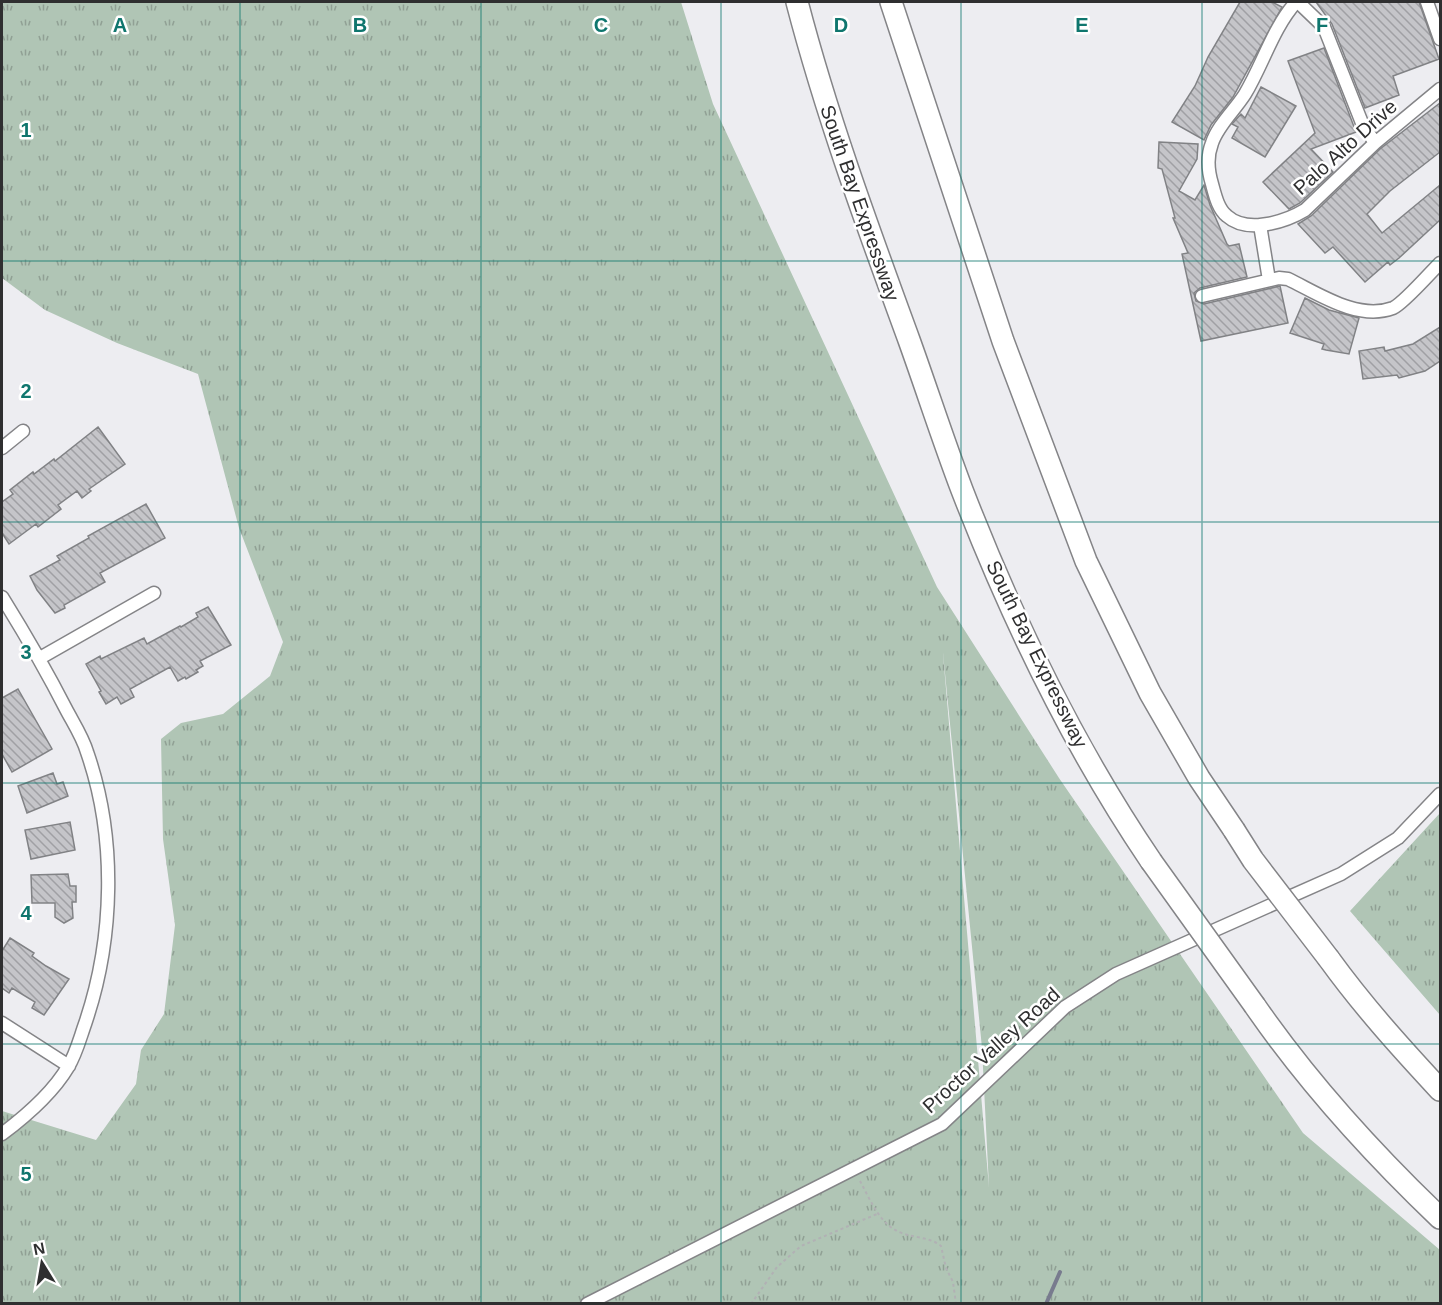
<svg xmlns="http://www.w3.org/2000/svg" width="1442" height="1305" font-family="Arial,sans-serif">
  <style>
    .grass { fill: url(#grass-tufts); fill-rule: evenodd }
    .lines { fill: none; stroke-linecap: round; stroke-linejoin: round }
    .stream { stroke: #787b8e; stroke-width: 4 }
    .building { fill: url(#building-back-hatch); stroke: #818285; stroke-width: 1.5 }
    .minor-casing { stroke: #848487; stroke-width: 15 }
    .motorway-casing { stroke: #848487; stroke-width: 24 }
    .path { stroke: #b1b1b4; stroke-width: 2; stroke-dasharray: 3 3; stroke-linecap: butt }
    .minor { stroke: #fff; stroke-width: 12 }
    .motorway { stroke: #fff; stroke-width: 21 }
    .motorway-bridge-casing { stroke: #848487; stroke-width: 24; stroke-linecap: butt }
    .motorway-bridge { stroke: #fff; stroke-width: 21 }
    .grid { fill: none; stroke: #0f766e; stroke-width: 1.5; stroke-opacity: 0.55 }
    .labels { text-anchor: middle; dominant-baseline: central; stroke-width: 5; stroke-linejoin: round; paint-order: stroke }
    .street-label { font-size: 20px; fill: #2f2f30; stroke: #fff }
    .grid-label { font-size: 20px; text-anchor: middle; font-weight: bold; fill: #0f766e; stroke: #fff; stroke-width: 5; stroke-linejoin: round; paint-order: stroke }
  </style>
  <defs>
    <pattern id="grass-tufts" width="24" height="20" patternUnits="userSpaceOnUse" patternTransform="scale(1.5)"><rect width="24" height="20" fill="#b0c5b5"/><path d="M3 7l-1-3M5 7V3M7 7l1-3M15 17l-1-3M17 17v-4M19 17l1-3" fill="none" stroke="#90a094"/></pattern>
    <pattern id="building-back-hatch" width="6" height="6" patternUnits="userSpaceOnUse" patternTransform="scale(1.5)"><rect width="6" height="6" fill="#c5c5c9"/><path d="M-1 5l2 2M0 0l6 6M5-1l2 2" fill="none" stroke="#a0a0a4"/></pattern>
  </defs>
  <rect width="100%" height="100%" fill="#ededf1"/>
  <path class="grass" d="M2,2H681L713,104L937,587L1059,778L1303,1133L1440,1250V1303H2V1111L96,1140L136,1084L141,1050L164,1014L175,925L163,839L161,739L181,723L223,714L270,676L283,642L239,528L198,374L117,343L45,310L2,278ZM943,653L982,1048L989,1187L943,654Z
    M1440,813V1015L1350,911Z"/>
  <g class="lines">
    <path class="stream" d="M1046,1304L1060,1272"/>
  </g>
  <path class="building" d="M1240,2H1272L1282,7L1233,97L1211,125L1204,140L1172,122L1195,86L1208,57Z
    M1316,2H1419L1439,59L1393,76L1399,95L1365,108L1332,24Z
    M1324,48L1356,132L1311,149L1333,172L1300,203L1289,209L1263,182L1315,133L1288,61Z
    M1261,87L1296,106L1265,157L1232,138L1238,127L1232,124L1241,114L1245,118Z
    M1440,103V152L1390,191L1367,214L1382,233L1440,185V220L1399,258L1390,265L1388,262L1365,282L1333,247L1325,253L1298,224L1311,216L1380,149Z
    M1159,142L1198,144L1197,159L1179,191L1195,200L1204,185L1210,205L1227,244L1229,246L1239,244L1247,277L1200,288L1194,293L1196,301L1204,304L1280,286L1288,323L1201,341L1182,254L1188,253L1173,218H1175L1162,169L1158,168Z
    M1305,298L1329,310L1359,318L1349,354L1326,350L1322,349L1324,344L1290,333Z
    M1440,327V361L1425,371L1399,378L1397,375L1363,379L1359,351L1384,347L1385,351L1413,344Z
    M98,427L125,464L89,489L91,491L82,498L77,491L58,505L61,509L38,527L36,524L9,544L2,533V502L13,494L10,490L33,472L34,474L54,459L55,461Z
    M146,504L165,538L100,573L105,582L64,605L65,608L55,613L37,590L30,576L60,560L57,556L89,538L88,536Z
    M208,607L231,645L200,661L203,666L196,670L198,672L186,679L185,677L178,681L170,667L130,689L134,697L121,704L117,697L106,704L99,692L101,691L86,664L100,656L101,659L144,638L147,644L180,626L181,627L198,617L196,613Z
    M18,689L52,749L12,772L2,754V698Z
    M53,773L57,784L63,782L68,796L27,813L18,786Z
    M70,822L75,850L31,859L25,830Z
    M68,874L70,886H76V902H72L73,918L64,923L55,917V903H32L31,875Z
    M10,938L34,953L32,956L46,966L69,979L44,1015L32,1008L35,1002L12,988L9,993L2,988V951Z"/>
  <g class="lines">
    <defs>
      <path id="minor" d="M1296,2C1273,28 1263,64 1245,94C1235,110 1218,125 1212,143C1207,156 1208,171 1212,184C1215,195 1218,209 1227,216C1247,234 1285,222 1305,210L1375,143L1440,89
        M1298,2L1324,27L1362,123L1375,143
        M1427,2L1440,39
        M1260,225L1269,280
        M1202,296L1279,278L1288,279C1319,294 1358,321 1393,308C1403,304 1431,272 1440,263
        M2,448L23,431
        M2,597C25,634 47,672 67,711C74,724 83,738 87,752C117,838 114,939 85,1024C80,1038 76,1054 68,1067C52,1094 26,1116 2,1134
        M40,658L154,593
        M2,1023L69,1066
        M587,1304L942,1124L1065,1007L1116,974L1341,874L1398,838L1440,794"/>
      <path id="motorway" d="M797,2C827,117 868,228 909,340C927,390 943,440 962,490C1012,619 1073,746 1151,861
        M891,2L1003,341L1086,561L1150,693L1199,778L1234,830
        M1329,959C1363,1006 1401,1048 1440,1090
        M1255,1006C1309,1084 1372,1153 1440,1218"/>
    </defs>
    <use href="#minor" class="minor-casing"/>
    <use href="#motorway" class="motorway-casing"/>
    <path class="path" d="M860,1181C871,1201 881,1228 905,1234C917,1238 932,1238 941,1246L946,1268L953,1282L956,1304
      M751,1304L777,1267L801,1246L877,1214"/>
    <use href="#minor" class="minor"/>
    <use href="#motorway" class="motorway"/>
    <defs>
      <path id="motorway-bridge" d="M1234,830L1253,860L1329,959
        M1151,861L1255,1006"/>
    </defs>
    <use href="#motorway-bridge" class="motorway-bridge-casing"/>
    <use href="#motorway-bridge" class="motorway-bridge"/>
  </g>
  <path class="grid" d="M240,2V1304M481,2V1304M721,2V1304M961,2V1304M1202,2V1304M2,261H1440M2,522H1440M2,783H1440M2,1044H1440"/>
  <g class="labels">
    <g class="street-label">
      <text transform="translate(1345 147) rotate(-42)">Palo Alto Drive</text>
      <text transform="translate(860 203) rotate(71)">South Bay Expressway</text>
      <text transform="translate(1037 654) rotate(64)">South Bay Expressway</text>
      <text transform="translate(991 1050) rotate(-42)">Proctor Valley Road</text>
    </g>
  </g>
  <g class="grid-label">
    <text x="120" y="32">A</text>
    <text x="360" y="32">B</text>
    <text x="601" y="32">C</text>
    <text x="841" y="32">D</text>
    <text x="1082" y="32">E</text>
    <text x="1322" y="32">F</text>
    <text x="26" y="137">1</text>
    <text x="26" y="398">2</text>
    <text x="26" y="659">3</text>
    <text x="26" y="920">4</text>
    <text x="26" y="1181">5</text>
  </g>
  <rect width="1442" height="1305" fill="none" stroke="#2f2f30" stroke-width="6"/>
  <g transform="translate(42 1263) rotate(349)" stroke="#ffffff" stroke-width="4.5" paint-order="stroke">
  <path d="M0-4.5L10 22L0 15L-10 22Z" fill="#2f2f30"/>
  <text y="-9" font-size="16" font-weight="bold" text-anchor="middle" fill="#2f2f30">N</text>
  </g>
</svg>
